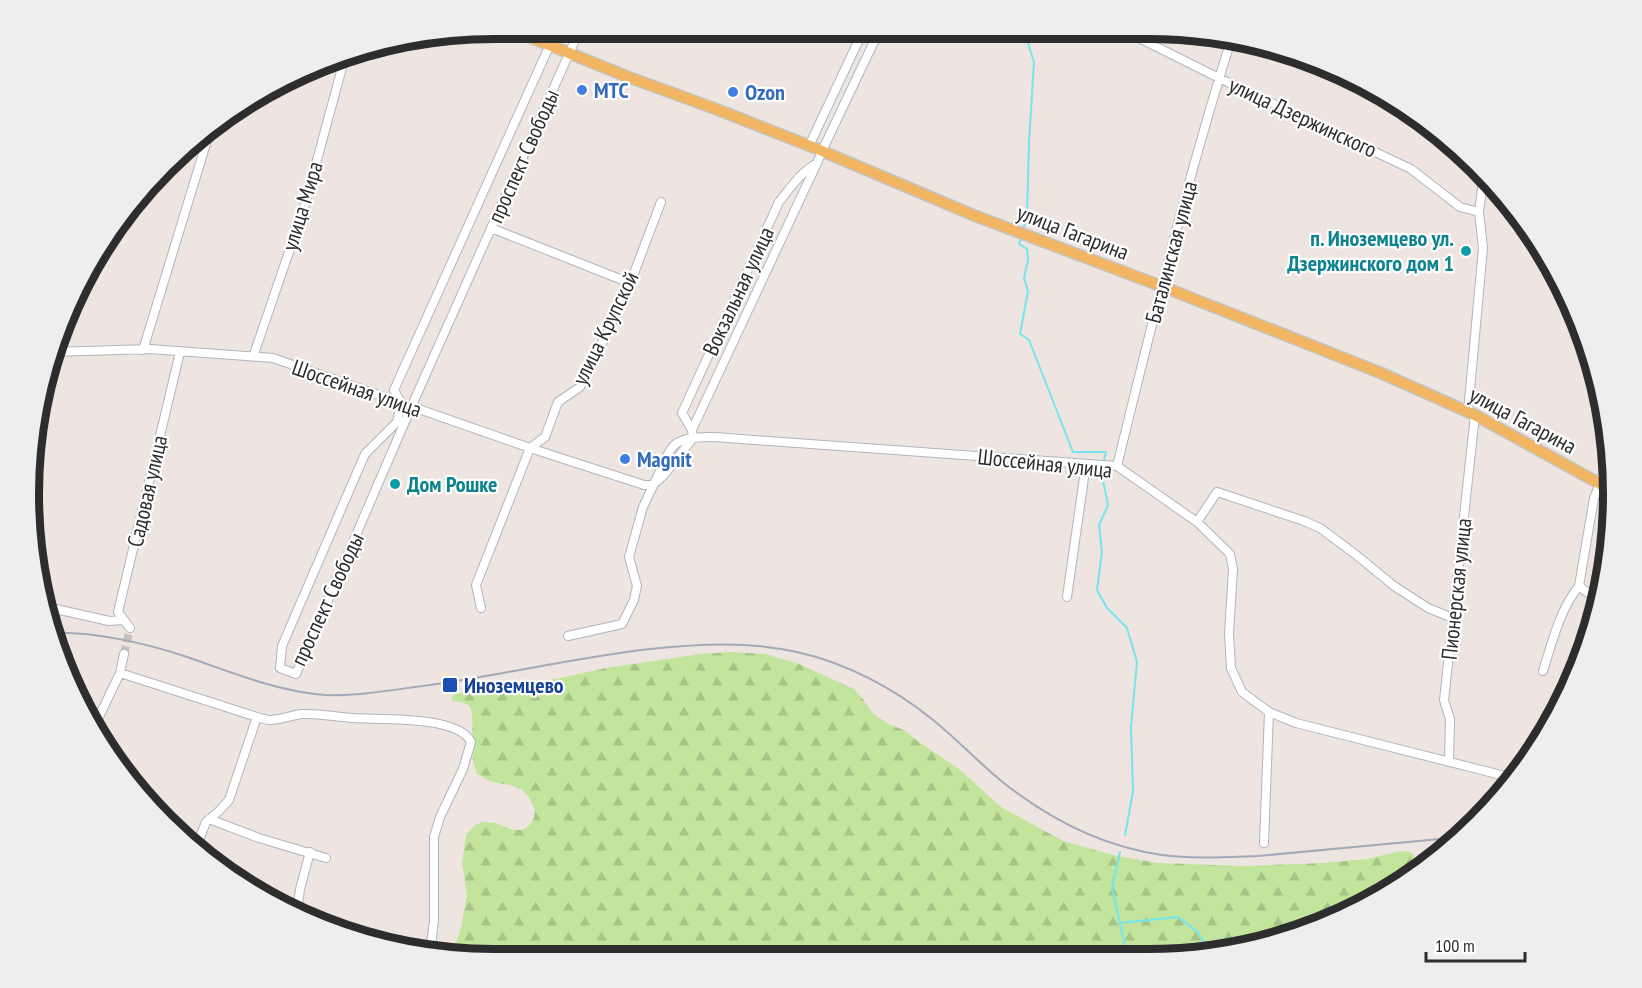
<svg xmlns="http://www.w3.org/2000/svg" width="1642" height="988" font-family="'PT Sans Narrow',sans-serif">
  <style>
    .forest { fill: url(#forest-firs) }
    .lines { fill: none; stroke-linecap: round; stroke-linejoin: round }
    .stream { stroke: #73e6f0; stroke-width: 2 }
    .minor-tunnel { stroke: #c7c0bc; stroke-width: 8; stroke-dasharray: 8 4; stroke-linecap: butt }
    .minor-casing { stroke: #b0b5bd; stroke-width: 10 }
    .major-casing { stroke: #c4c4c4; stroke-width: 13 }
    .minor { stroke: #fff; stroke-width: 8 }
    .major { stroke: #f2b561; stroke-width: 10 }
    .rail { stroke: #a2a9b7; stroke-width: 2 }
    .shop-dot { fill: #3f7fe0; stroke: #fff; stroke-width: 2 }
    .culture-dot { fill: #0f9aa8; stroke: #fff; stroke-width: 2 }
    .transit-dot { fill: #1a4fb4; stroke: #fff; stroke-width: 2 }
    .labels { text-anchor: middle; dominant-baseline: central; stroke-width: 4.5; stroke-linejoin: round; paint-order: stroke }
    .shop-label { font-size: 22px; font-weight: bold; fill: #366cbe; stroke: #fff; text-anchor: start }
    .street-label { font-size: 22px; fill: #2d2d2d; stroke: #fff }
    .culture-label { font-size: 22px; font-weight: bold; fill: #0d838f; stroke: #fff; text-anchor: end }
    .transit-label { font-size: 22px; font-weight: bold; fill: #164399; stroke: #fff; text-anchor: start }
    .rim { fill: none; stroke: #2d2d2d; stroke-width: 8 }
  </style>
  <defs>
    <pattern id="forest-firs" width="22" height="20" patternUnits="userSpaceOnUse" patternTransform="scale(1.5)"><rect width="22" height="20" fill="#c2e49c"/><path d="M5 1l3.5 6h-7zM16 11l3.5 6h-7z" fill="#a7c487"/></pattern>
  </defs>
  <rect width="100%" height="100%" fill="#eee5e0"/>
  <path class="forest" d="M732,652L765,654L799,664L854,689L863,699L871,711L878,717L889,724L906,731L916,740L959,769L1001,807L1063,841L1113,855L1157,863L1244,866L1324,863L1367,859L1401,851L1410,852L1414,855V873L1380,897L1269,944L1179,958H463L451,956L461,928L467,895L462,863L466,835L475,825L483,822L496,823L513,830H522L530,825L534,818L535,810L529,797L522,790L510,785L492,782L477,774C476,769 473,764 473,760C472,751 474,712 470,707C467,702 457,702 452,701V697L455,694L532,684L606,668L700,654Z"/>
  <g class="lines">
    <path class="stream" d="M1013,29L1027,40L1034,62L1029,142L1027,215L1023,230
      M1021,238L1019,244L1027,249L1028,260L1024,278L1028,291L1020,334L1029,340L1073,452H1106L1104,460
      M1103,471L1102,476L1108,505L1099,525L1102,552L1097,590L1107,608L1127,628L1137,662L1131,727L1133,792L1125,835
      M1120,852L1112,888L1124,941V958
      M1120,923L1178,917L1198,932L1209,953"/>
    <path class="minor-tunnel" d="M124,654L130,628"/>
    <defs>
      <path id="minor" d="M541,29L555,34
        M557,29L394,390L401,403L397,422L365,454L282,646L280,668L296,674L413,403L580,29
        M1121,29L1219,78L1411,169L1460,207L1479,212
        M809,146L864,29
        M491,228L630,283
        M143,350L212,124
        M52,352L150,349L273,358L530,448L644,485H652
        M253,357L304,208L346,53
        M1468,412L1483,248L1479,212L1484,173
        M692,430L817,163L822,151L880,29
        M1117,466C1152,323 1187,180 1231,40
        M655,483L664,475L693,438L692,430L682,413L779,202C791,187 800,173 817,163
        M1197,522L1217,492L1304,521L1320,528L1355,554L1394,586L1428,608L1453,618
        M1579,586L1588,593L1601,597
        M1067,597L1086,464
        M47,607L109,621L124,620
        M481,608L476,585L530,448L545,437L558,402L580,387L625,297L661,202
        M130,628L118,612L180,352
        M568,636L622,624L634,600L637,586L629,557L643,507L669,452C672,448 674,444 679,442C692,434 725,438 741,439L1117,466L1197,522L1230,554L1233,569L1229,633L1231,668L1242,692L1269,712L1296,723L1513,778
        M1543,671C1552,643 1560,609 1579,586L1594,498L1600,484L1607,459L1609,445
        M120,673L257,717C261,718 266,720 270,720C280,720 292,715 302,714C318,713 336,717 353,718C379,720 458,715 471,742L463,769L440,817L434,837V921L430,952
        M96,723L120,673L124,654
        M1449,762L1450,719L1444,700L1475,415
        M209,819L259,838L326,858
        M1264,843L1269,712
        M197,845L206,822L219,811L229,800L257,717
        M297,911L300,889L310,852"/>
      <path id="major" d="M510,29L628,77L716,109L815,148L973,215L1161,286L1381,373L1475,415L1613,491"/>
    </defs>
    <use href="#minor" class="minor-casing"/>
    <use href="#major" class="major-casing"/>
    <use href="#minor" class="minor"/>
    <use href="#major" class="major"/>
    <path class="rail" d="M51,633C92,631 145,643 184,656C229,671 277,692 326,695C355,696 386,691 415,687C494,677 571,658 650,649C698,644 748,641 797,652C846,663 894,688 933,720C958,740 980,764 1005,784C1051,820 1104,847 1162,855C1193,859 1226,857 1258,856L1461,837"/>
  </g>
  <g class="shop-dot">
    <circle cx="582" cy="90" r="6"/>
    <circle cx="733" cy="92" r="6"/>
    <circle cx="625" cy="459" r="6"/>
  </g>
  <g class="culture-dot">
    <circle cx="1466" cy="251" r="6"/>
    <circle cx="395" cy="484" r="6"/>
  </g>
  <rect class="transit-dot" x="442" y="677" width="16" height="16" rx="3"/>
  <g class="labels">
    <g class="shop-label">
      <text x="594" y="90">МТС</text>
      <text x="745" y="92">Ozon</text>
      <text x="637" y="459">Magnit</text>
    </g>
    <g class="street-label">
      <text transform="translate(1303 117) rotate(25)">улица Дзержинского</text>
      <text transform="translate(523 156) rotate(-66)">проспект Свободы</text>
      <text transform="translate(302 206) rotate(-73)">улица Мира</text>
      <text transform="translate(1073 232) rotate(21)">улица Гагарина</text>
      <text transform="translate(1171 252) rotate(-75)">Баталинская улица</text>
      <text transform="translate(738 291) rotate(-65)">Вокзальная улица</text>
      <text transform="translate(605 328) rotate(-64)">улица Крупской</text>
      <text transform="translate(357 388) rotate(19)">Шоссейная улица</text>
      <text transform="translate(1523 420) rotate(28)">улица Гагарина</text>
      <text transform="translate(1045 463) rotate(6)">Шоссейная улица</text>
      <text transform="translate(147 491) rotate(-77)">Садовая улица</text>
      <text transform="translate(1456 589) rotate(-84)">Пионерская улица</text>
      <text transform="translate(327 599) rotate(-65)">проспект Свободы</text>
    </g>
    <g class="culture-label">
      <text x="1454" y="238">п. Иноземцево ул.<tspan x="1454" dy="25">Дзержинского дом 1</tspan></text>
      <text x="407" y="484" text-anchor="start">Дом Рошке</text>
    </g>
    <g class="transit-label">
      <text x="464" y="685">Иноземцево</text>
    </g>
  </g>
  <path d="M0 0H1642V988H0ZM494 39H1148A455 455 0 0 1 1603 494V494A455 455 0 0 1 1148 949H494A455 455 0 0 1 39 494V494A455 455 0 0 1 494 39Z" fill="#eee" fill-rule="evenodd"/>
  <path class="rim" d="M494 39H1148A455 455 0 0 1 1603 494V494A455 455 0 0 1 1148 949H494A455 455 0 0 1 39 494V494A455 455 0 0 1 494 39Z"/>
  <path d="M1426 952v9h99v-9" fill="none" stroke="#2d2d2d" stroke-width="3"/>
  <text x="1435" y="952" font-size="18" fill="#2d2d2d" stroke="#ffffff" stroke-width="4.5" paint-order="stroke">100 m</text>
</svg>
